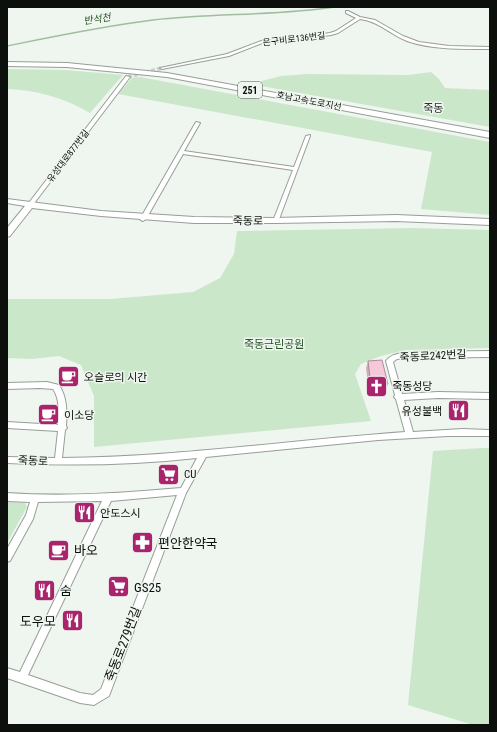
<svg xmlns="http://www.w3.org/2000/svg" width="497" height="732" font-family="'Roboto Condensed','Noto Sans KR',sans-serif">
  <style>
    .green { fill: #cbe7ca }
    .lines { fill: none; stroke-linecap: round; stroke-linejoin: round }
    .stream { stroke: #9fbe9e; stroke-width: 1.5 }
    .street-tunnel { stroke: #cdd3cd; stroke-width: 4; stroke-dasharray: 4 2; stroke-linecap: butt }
    .street-casing { stroke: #979d97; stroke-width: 2 }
    .secondary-casing { stroke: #979d97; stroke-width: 2 }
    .highway-casing { stroke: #979d97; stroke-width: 2 }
    .street { fill: #fff; fill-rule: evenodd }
    .secondary { fill: #fff; fill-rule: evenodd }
    .highway { fill: #fff; fill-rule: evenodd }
    .wall { fill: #d3acbb }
    .building { fill: #f5c8da; stroke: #ac8c99 }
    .labels { text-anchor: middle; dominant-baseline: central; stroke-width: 3; stroke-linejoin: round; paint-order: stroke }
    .far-street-label { font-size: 9px; fill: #0c0f0c; stroke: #eff6ef }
    .far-water-label { font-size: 10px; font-style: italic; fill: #285429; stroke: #eff6ef }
    .shield { fill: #eff6ef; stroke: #505450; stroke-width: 1 }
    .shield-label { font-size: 10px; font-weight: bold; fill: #0c0f0c }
    .far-quarter-label { font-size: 11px; fill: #2c312b; stroke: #eff6ef }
    .street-label { font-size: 11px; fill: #0c0f0c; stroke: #eff6ef }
    .park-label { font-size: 11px; fill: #255227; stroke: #eff6ef }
    .poi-label { font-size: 11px; fill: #0c0f0c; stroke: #eff6ef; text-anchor: start }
    .near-poi-label { font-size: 13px; fill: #0c0f0c; stroke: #eff6ef; text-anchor: start }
    .near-street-label { font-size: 13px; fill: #0c0f0c; stroke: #eff6ef }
  </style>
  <rect width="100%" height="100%" fill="#eff6ef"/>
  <path class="green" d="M7,69L66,70L123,75L90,113C65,98 36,90 7,89Z
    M431,72L439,79L445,88L490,90V127L250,84L281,76L307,74L408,75Z
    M140,77L490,142V215L421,209L432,152L118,94L132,78Z
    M412,228L490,230V348L406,350L381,356L361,364L355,374L371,421L94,447V396L81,365L59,356L32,359L7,358V299H110L193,292L220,278L234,254L237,231Z
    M481,448H490V725H473L408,705L433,451Z
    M7,502L25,503L27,507L7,543Z"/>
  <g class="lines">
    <path class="stream" d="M7,46C56,36 104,26 153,20C214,13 275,16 335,7"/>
    <path class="street-tunnel" d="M128,77L162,68"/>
    <defs>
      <path id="street" d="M346,11H348L360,17L375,20L403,36L419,42L449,46L490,47V49C463,49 433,50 407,41C390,34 378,21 360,19L338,33L331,35L279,42H265L229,56L162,69L160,68L227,54L264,40H279L330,33L336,31L356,18L346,13Z
        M126,76L130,77L32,206H28V204Z
        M196,122L200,123L184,151L294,167L306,136L310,135V136L278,222L276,223L273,221L293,170L183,154L146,219L143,221L141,220L140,219Z
        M490,351V357L406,358L397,359L393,362L402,394L438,392L490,393V399L438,398L404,400L413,432L462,429L490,430V436H448L378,440L206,457L186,493L109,696L94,705L80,703L7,678V668L20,672L102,501L38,502L33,519L10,561L7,562V549L26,515L30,502L7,501V493C65,497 123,493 181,488L197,458C134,465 71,466 7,463V457L55,458L58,431L7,428V422L58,425C59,413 60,399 53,389L40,388L7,389V383L47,382L59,385C67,397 67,412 66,426L67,428L65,430L62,458C177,457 291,440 405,432L396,399L394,397L395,395L386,361C391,354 398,354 406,352ZM177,495L101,689L93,695L80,693L28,675L111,501Z"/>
      <path id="secondary" d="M7,199L101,211L194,217L274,218L396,215L490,219V225L396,221L274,223H194L101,216L32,208L10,236L7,237V228L25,206L7,203Z"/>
      <path id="highway" d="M7,62L67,63L167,73L490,132V138L167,77L67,67L7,66Z"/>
    </defs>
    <use href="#street" class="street-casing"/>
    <use href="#secondary" class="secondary-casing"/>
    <use href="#highway" class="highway-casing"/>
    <use href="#street" class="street"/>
    <use href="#secondary" class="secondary"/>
    <use href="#highway" class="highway"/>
  </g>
  <path class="wall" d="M368,361L388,384L385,392H369L366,368Z"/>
  <path class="building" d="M382,360L388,384L371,385L368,361Z"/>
  <defs>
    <symbol id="cafe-square" viewBox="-11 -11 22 22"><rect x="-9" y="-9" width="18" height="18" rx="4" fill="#a9246c" stroke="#eff6ef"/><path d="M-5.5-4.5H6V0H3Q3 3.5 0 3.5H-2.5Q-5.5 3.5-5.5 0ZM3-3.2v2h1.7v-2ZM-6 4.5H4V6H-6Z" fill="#fff"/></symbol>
    <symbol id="church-square" viewBox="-11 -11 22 22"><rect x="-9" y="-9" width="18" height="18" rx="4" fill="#a9246c" stroke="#eff6ef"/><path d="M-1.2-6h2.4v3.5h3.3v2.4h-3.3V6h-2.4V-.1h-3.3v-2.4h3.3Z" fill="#fff"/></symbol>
    <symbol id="restaurant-square" viewBox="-11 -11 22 22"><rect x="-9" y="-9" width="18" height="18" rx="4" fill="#a9246c" stroke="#eff6ef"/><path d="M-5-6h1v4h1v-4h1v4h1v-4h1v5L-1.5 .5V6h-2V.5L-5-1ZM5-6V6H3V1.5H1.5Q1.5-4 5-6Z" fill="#fff"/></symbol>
    <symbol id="supermarket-square" viewBox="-11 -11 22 22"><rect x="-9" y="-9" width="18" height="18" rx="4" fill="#a9246c" stroke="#eff6ef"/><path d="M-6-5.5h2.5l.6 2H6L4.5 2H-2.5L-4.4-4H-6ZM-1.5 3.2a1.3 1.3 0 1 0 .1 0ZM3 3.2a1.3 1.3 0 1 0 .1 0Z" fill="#fff"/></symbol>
    <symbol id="pharmacy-square" viewBox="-11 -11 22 22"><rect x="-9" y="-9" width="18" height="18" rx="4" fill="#a9246c" stroke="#eff6ef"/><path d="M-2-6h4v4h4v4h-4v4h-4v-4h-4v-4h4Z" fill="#fff"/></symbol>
  </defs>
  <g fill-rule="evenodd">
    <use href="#cafe-square" x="56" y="364" width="25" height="25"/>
    <use href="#church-square" x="364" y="374" width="25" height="25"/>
    <use href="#restaurant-square" x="446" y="398" width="25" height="25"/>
    <use href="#cafe-square" x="36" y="402" width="25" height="25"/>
    <use href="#supermarket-square" x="156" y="462" width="25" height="25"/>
    <use href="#restaurant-square" x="72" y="500" width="25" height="25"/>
    <use href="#pharmacy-square" x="130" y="530" width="25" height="25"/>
    <use href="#cafe-square" x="46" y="538" width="25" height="25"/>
    <use href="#supermarket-square" x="106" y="574" width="25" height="25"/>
    <use href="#restaurant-square" x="32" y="578" width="25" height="25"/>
    <use href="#restaurant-square" x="60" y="608" width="25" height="25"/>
  </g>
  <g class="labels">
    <g class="far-street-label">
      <text transform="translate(294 39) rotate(-7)">은구비로136번길</text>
      <text transform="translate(309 101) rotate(11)">호남고속도로지선</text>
      <text transform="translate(68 156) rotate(-53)">유성대로877번길</text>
    </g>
    <g class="far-water-label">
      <text transform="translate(97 19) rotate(-9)">반석천</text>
    </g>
    <rect class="shield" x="238" y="82" width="24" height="16" rx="3"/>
    <g class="shield-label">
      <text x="250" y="90">251</text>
    </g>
    <g class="far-quarter-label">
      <text x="433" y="108">죽동</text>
    </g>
    <g class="street-label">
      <text transform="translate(248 221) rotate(1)">죽동로</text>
      <text transform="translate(433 356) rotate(-3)">죽동로242번길</text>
      <text transform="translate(33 461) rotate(3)">죽동로</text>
    </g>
    <g class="park-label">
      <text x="274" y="344">죽동근린공원</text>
    </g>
    <g class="poi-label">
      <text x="84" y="377">오슬로의 시간</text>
      <text x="392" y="386">죽동성당</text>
      <text x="442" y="411" text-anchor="end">유성불백</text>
      <text x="64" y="415">이소당</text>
      <text x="184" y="474">CU</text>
      <text x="100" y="513">안도스시</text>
    </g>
    <g class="near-poi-label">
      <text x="158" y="543">편안한약국</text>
      <text x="74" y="550">바오</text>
      <text x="134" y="587">GS25</text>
      <text x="60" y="590">숨</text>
      <text x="56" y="621" text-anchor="end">도우모</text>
    </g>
    <g class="near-street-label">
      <text transform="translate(123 644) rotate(-69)">죽동로279번길</text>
    </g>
  </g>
  <rect width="497" height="732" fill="none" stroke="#0c0f0c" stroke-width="16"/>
</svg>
